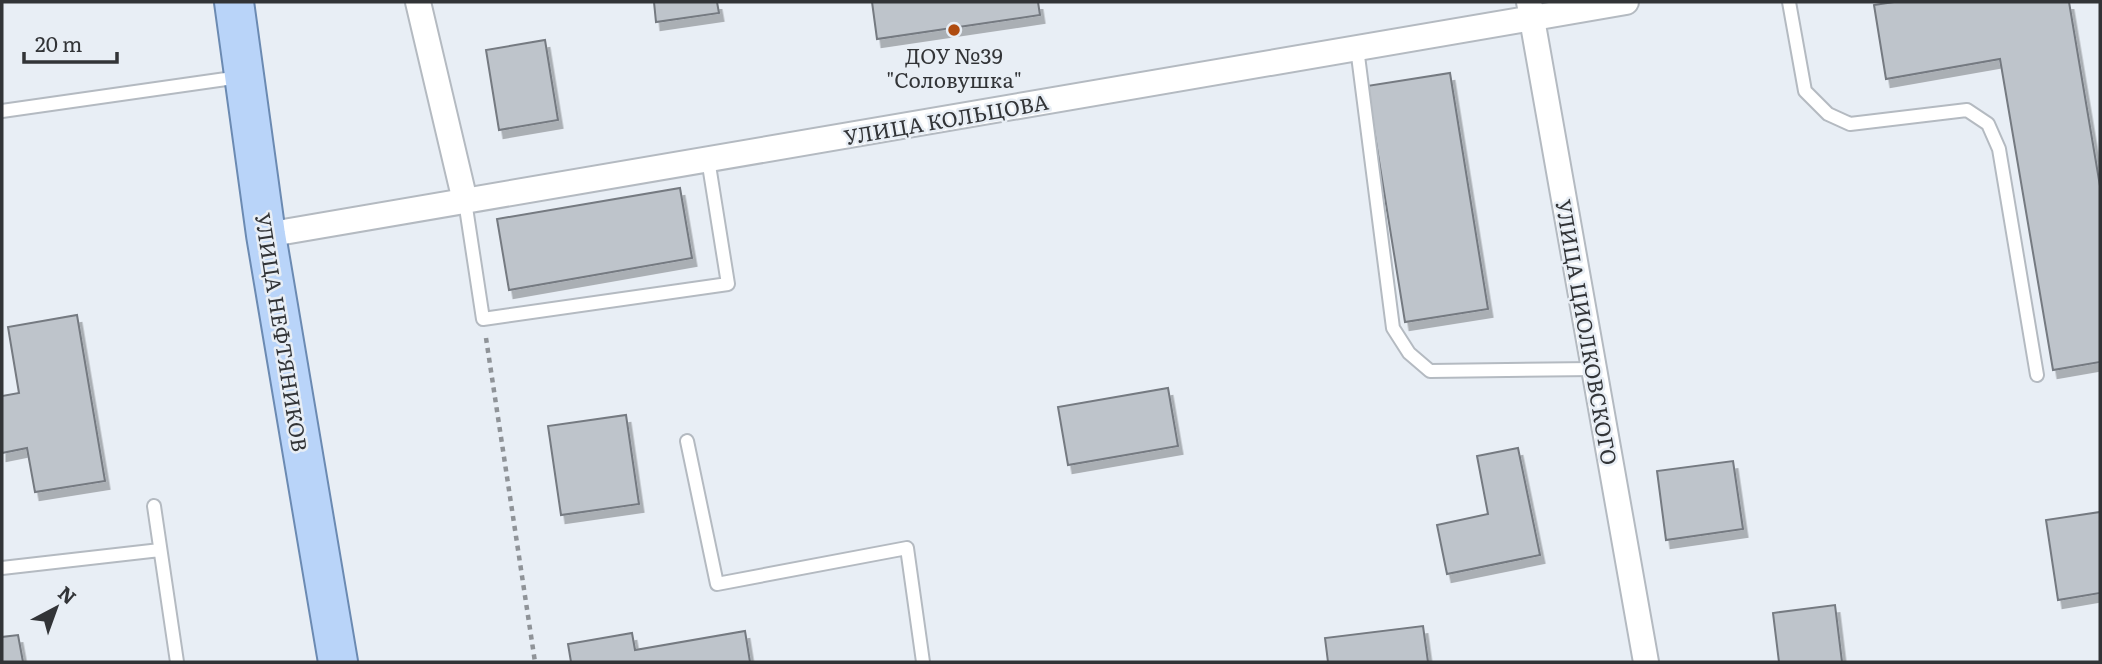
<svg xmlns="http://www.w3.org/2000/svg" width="2102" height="664" font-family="Literata,serif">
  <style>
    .building { fill: #bec4cb; stroke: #757a81; stroke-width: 2; filter: url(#shadow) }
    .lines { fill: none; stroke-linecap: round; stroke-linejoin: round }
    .service-casing { stroke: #b4bac1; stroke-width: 16 }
    .minor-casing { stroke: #b4bac1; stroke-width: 28 }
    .primary-casing { stroke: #6b8ab2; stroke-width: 42 }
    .path { stroke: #8f9398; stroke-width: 4.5; stroke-dasharray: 5 5; stroke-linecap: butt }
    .service { stroke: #fff; stroke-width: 12 }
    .minor { stroke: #fff; stroke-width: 24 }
    .primary { stroke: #b9d4f9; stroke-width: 38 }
    .poi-dot { fill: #af4c10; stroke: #e8eef5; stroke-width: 2.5 }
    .labels { text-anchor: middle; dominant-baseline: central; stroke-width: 5; stroke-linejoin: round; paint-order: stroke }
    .poi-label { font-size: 21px; fill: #323437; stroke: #e8eef5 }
    .street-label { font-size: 21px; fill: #323437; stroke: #e8eef5 }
  </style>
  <defs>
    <filter id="shadow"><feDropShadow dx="4.5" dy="8" stdDeviation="0" flood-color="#0004"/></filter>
  </defs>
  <rect width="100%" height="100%" fill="#e8eef5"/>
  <path class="building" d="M654,2H717L719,13L656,22Z
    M872,2H1038L1040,15L877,39Z
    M1894,2H2069L2100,186V362L2053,370L2000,59L1886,79L1874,5Z
    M545,40L558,120L499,130L486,50Z
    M1450,73L1488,309L1405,322L1367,86Z
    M680,188L692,258L509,290L497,219Z
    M77,315L105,481L35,492L27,448L2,453V396L19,393L8,327Z
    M1168,388L1178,446L1068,465L1058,407Z
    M626,415L639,504L561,515L548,426Z
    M1518,448L1540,555L1447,574L1437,525L1488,514L1477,456Z
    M1733,461L1743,529L1666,540L1657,471Z
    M2100,512V593L2058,600L2046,520Z
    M1835,605L1842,662H1779L1773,613Z
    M1423,626L1428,662H1328L1325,638Z
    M745,631L750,662H571L568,644L632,633L635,650Z
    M18,635L23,662H2V637Z"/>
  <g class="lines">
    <defs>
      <path id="service" d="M1789,2L1805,91L1828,114L1850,124L1967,110L1988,124L1999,149L2037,375
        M1357,48L1393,328L1409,353L1430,371L1594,369
        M2,111L240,77
        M465,201L483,319L728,284L708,159
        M687,441L717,584L907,548L923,662
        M154,506L177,662
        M2,568L160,550"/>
      <path id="minor" d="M418,2L465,201
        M1529,2L1646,662
        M266,235L1626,2"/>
      <path id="primary" d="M234,2L266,235L338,662"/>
    </defs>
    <use href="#service" class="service-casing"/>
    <use href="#minor" class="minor-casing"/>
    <use href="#primary" class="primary-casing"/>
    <path class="path" d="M486,338L535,662"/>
    <use href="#service" class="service"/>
    <use href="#minor" class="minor"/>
    <use href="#primary" class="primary"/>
  </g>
  <circle class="poi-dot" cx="954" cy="30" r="7"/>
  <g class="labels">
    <g class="poi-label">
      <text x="954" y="54">ДОУ №39<tspan x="954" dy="24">"Соловушка"</tspan></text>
    </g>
    <g class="street-label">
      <text transform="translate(946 118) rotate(-10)">УЛИЦА КОЛЬЦОВА</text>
      <text transform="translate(283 332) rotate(81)">УЛИЦА НЕФТЯНИКОВ</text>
      <text transform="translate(1588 332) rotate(80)">УЛИЦА ЦИОЛКОВСКОГО</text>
    </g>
  </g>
  <rect width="2102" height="664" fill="none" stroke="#323437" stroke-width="7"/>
  <g transform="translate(56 608) rotate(41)" stroke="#e8eef5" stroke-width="5" paint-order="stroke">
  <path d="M0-5L12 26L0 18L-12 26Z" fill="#323437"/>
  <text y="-10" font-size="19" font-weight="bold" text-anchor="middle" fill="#323437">N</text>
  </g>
  <path d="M24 52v10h93v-10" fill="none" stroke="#323437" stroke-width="3.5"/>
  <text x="35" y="52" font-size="21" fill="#323437" stroke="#e8eef5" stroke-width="5" paint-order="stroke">20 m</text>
</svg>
